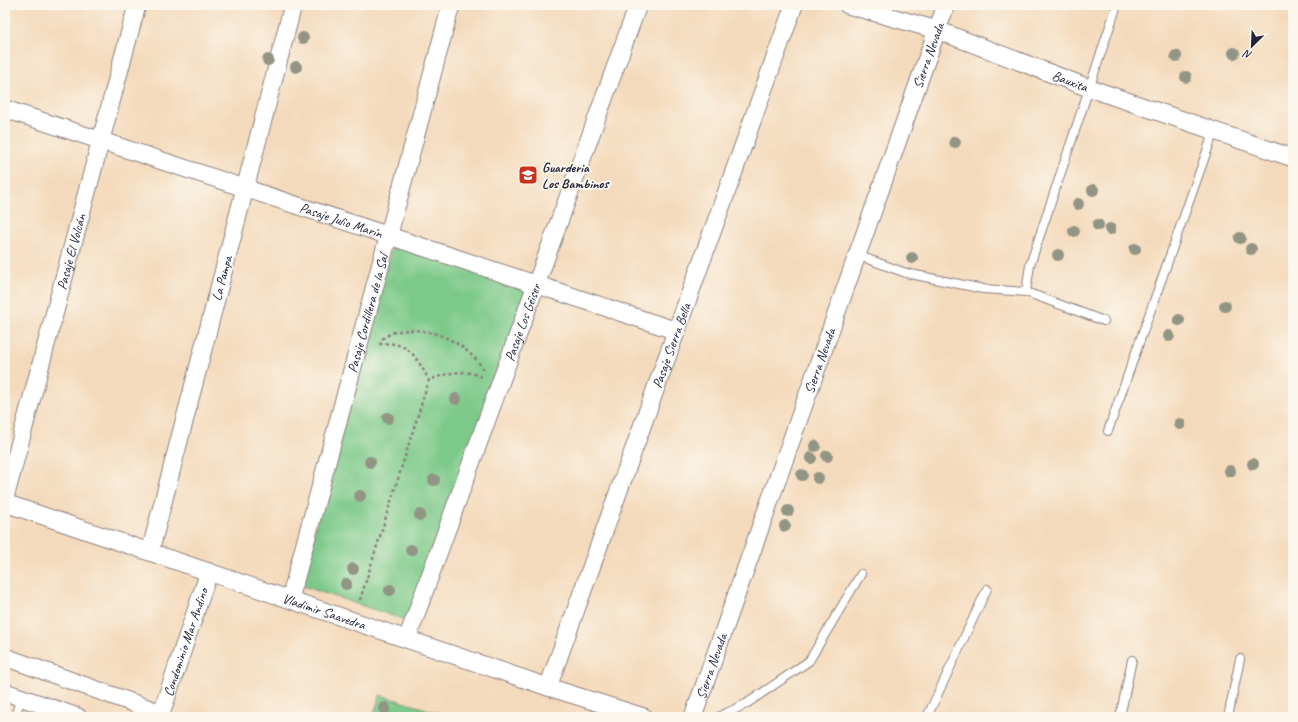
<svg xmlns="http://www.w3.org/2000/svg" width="1298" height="722" font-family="Caveat,sans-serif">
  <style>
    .green { fill: #7bc989; stroke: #4e7662 }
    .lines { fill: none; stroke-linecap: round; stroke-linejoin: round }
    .service-casing { stroke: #8b7e7c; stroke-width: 10 }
    .minor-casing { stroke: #8b7e7c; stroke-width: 19 }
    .path { stroke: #8b7e7c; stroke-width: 2.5; stroke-dasharray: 3 3; stroke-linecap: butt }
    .service { stroke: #fff; stroke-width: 8 }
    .minor { stroke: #fff; stroke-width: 17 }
    .tree { fill: #929584 }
    .labels { text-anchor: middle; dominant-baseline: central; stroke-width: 4; stroke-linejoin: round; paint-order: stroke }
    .street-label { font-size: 14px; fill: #22223b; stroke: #fbf7ec }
    .poi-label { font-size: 14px; font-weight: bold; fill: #22223b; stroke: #fbf7ec; text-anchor: start }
  </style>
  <rect width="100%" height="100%" fill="#fbf7ec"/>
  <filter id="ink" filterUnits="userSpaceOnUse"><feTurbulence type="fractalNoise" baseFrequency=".025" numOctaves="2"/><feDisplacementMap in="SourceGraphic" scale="8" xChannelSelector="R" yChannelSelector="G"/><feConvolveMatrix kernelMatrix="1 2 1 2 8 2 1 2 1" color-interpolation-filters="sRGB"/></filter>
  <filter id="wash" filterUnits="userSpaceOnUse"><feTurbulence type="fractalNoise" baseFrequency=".012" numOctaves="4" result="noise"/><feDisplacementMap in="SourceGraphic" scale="16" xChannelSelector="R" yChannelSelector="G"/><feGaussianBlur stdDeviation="0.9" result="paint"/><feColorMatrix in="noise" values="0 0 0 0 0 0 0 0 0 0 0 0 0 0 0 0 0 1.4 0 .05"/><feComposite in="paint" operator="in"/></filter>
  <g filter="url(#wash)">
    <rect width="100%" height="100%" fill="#f4dabc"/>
    <path class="green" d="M393,244L530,290L408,621L300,585Z
      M380,695L452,717H373Z"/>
  </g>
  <g filter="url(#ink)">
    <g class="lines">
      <defs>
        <path id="service" d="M857,255L906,273L983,289L1026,292L1104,321
          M1026,292L1030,265L1117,5
          M1108,431L1214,131
          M15,717L21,697
          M718,717L746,704L809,661L861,574
          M927,717L987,589
          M1120,717L1132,660
          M1228,717L1240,659"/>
        <g id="minor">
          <path id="s1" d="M848,5L937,30L1089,88L1293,158"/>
          <path id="s2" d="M5,109L677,331"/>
          <path id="s3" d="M5,498L137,5"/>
          <path id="s4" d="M5,503L548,687L644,717"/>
          <path id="s5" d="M150,552L293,5"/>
          <path id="s6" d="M290,599L451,5"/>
          <path id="s7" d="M407,639L638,5"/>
          <path d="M5,657L161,713"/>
          <path id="s8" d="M548,687L794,5"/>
          <path d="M5,692L78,717"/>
          <path id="s9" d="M160,717L209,572"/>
          <path id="s10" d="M693,717L946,5"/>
        </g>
      </defs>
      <use href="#service" class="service-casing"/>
      <use href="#minor" class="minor-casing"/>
      <path class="path" d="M382,339C386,337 390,333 395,332C429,324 466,342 484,370
        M379,344C409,340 416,357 429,380
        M360,600L429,380C449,373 462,368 482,377"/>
      <use href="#service" class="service"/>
      <use href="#minor" class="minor"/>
    </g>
    <g class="tree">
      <circle cx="303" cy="38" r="6"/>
      <circle cx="1234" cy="53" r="6"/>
      <circle cx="1176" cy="56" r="6"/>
      <circle cx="268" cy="60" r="6"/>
      <circle cx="296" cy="67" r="6"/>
      <circle cx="1186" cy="77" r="6"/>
      <circle cx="955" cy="142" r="6"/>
      <circle cx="1093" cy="190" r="6"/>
      <circle cx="1078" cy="204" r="6"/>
      <circle cx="1098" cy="225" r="6"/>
      <circle cx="1110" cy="229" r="6"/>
      <circle cx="1074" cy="231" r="6"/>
      <circle cx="1240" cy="238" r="6"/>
      <circle cx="1135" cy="249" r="6"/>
      <circle cx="1251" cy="249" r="6"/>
      <circle cx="1058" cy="255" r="6"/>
      <circle cx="912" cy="258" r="6"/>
      <circle cx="1225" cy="306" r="6"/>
      <circle cx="1179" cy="320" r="6"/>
      <circle cx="1169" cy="336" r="6"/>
      <circle cx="456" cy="399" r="6"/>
      <circle cx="388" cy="418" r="6"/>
      <circle cx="1180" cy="424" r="6"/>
      <circle cx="815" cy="446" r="6"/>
      <circle cx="827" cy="456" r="6"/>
      <circle cx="811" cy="458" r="6"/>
      <circle cx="370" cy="462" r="6"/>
      <circle cx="1253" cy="464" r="6"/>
      <circle cx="1230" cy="471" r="6"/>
      <circle cx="802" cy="475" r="6"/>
      <circle cx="818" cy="478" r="6"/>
      <circle cx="434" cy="480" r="6"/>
      <circle cx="360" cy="496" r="6"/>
      <circle cx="788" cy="511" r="6"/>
      <circle cx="420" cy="515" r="6"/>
      <circle cx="785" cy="526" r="6"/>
      <circle cx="411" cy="550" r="6"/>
      <circle cx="353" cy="569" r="6"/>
      <circle cx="346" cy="584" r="6"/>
      <circle cx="390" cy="590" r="6"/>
      <circle cx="385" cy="708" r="6"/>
    </g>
  </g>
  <defs>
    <symbol id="school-square" viewBox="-11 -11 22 22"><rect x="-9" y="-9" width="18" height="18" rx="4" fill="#c8321e" stroke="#fbf7ec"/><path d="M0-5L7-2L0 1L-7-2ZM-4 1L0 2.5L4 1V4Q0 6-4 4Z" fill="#fff"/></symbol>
  </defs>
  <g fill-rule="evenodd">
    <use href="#school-square" x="517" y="164" width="22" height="22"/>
  </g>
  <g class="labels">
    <g class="street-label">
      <text stroke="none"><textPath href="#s10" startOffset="702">Sierra Nevada</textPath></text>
      <text stroke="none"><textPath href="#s1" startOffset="235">Bauxita</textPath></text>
      <text stroke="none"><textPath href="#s2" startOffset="354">Pasaje Julio Marín</textPath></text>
      <text stroke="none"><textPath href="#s3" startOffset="255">Pasaje El Volcán</textPath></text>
      <text stroke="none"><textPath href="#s5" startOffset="283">La Pampa</textPath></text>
      <text stroke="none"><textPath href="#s6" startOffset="296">Pasaje Cordillera de la Sal</textPath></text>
      <text stroke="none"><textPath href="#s7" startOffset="337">Pasaje Los Géiser</textPath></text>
      <text stroke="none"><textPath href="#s8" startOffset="363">Pasaje Sierra Bella</textPath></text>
      <text stroke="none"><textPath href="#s10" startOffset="378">Sierra Nevada</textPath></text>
      <text stroke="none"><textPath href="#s4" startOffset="337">Vladimir Saavedra</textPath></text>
      <text stroke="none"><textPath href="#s9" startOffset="79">Condominio Mar Andino</textPath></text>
      <text stroke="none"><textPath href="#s10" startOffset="54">Sierra Nevada</textPath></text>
    </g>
    <g class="poi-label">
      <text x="542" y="167">Guarderia<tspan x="542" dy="16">Los Bambinos</tspan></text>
    </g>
  </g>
  <rect width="1298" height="722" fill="none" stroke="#fbf7ec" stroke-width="20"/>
  <g transform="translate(1252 46) rotate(204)" stroke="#fbf7ec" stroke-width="3" paint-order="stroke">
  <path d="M0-3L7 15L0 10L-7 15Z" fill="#22223b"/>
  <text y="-6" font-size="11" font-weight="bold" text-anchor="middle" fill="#22223b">N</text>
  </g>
</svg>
